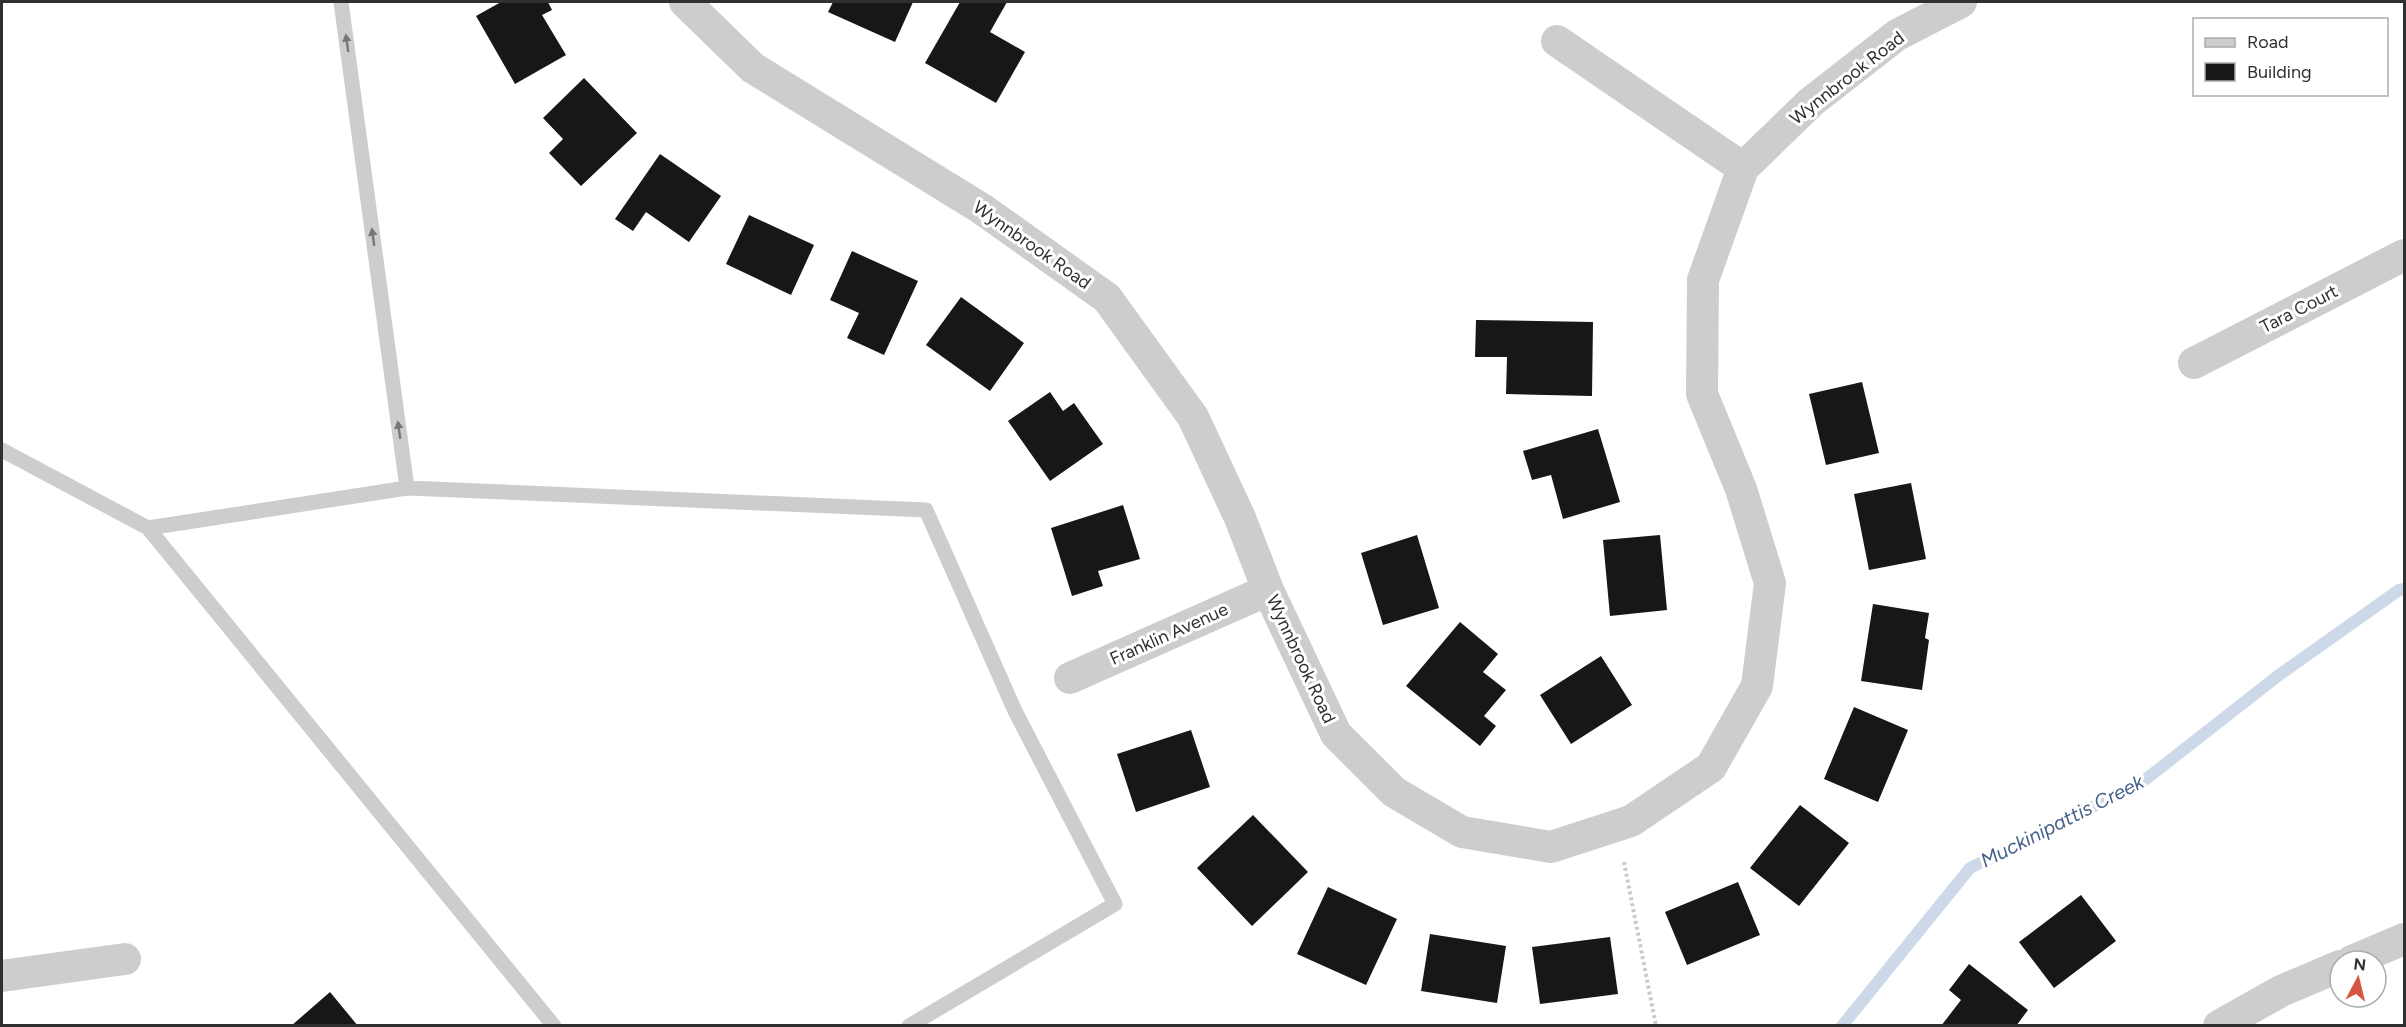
<svg xmlns="http://www.w3.org/2000/svg" width="2406" height="1027" font-family="Figtree,sans-serif">
  <style>
    .lines { fill: none; stroke-linecap: round; stroke-linejoin: round }
    .stream { stroke: #cdd9e9; stroke-width: 12 }
    .building { fill: #171717 }
    .path { stroke: #cacaca; stroke-width: 4; stroke-dasharray: 3 3; stroke-linecap: butt }
    .lane { stroke: #cdcdcd; stroke-width: 15 }
    .street { stroke: #cdcdcd; stroke-width: 32 }
    .oneway { fill: #777 }
    .labels { text-anchor: middle; dominant-baseline: central; stroke-width: 6; stroke-linejoin: round; paint-order: stroke }
    .street-label { font-size: 18px; fill: #303030; stroke: #fff }
    .water-label { font-size: 20px; font-style: italic; fill: #45618a; stroke: #fff }
  </style>
  <rect width="100%" height="100%" fill="#fff"/>
  <g class="lines">
    <path class="stream" d="M1842,1026L1970,868L2141,783L2279,675L2399,590L2404,589"/>
  </g>
  <path class="building" d="M501,2H548L552,10L542,15L566,55L515,84L476,16Z
    M833,2H913L895,42L828,12Z
    M960,2H1007L990,32L1025,52L996,103L925,63Z
    M584,78L637,133L581,186L549,153L563,139L543,118Z
    M660,154L721,196L689,242L646,212L633,231L615,219Z
    M749,215L814,245L791,295L726,264Z
    M852,251L918,281L884,355L847,338L859,313L830,300Z
    M961,297L1024,343L990,391L926,345Z
    M1476,320L1593,322L1592,396L1506,394L1507,357H1475Z
    M1862,382L1879,453L1826,465L1809,394Z
    M1050,392L1063,411L1074,403L1103,444L1050,481L1008,421Z
    M1598,429L1620,502L1563,519L1551,475L1532,480L1523,451Z
    M1911,483L1926,559L1869,570L1854,494Z
    M1123,505L1140,559L1098,571L1103,586L1072,596L1051,528Z
    M1417,535L1439,608L1383,625L1361,553Z
    M1660,535L1667,610L1610,616L1603,540Z
    M1873,604L1929,613L1925,638L1929,640L1922,690L1861,681Z
    M1460,622L1498,654L1483,672L1506,690L1484,716L1496,726L1480,746L1406,686Z
    M1601,656L1632,705L1571,744L1540,695Z
    M1854,707L1908,730L1878,802L1824,779Z
    M1191,730L1210,787L1136,812L1117,754Z
    M1800,805L1849,843L1799,906L1750,868Z
    M1253,815L1308,872L1252,926L1197,868Z
    M1738,882L1760,935L1687,965L1665,912Z
    M1328,887L1397,919L1366,985L1297,954Z
    M2081,895L2116,941L2054,988L2019,942Z
    M1430,934L1506,946L1497,1003L1421,991Z
    M1610,937L1618,994L1540,1004L1532,947Z
    M1969,964L2028,1010L2016,1026H1941L1961,1000L1949,990Z
    M330,992L358,1026H291Z"/>
  <g class="lines">
    <path class="path" d="M1624,862L1656,1026"/>
    <path class="lane" d="M341,2L407,488
      M2,450L148,528L554,1026
      M148,528L407,488L926,510L1015,711L1115,904L909,1026"/>
    <path class="street" d="M685,2L753,68L982,209L1107,298L1193,417L1240,518L1268,590L1336,734L1394,792L1462,832L1551,847L1631,821L1711,767L1757,686L1770,583L1741,489L1702,394L1703,280L1743,168L1811,102L1897,35L1961,2
      M1557,41L1743,168
      M2194,363L2404,255
      M1070,678L1268,590
      M2352,961L2404,939
      M2,976L125,959
      M2219,1026L2281,991L2340,966"/>
  </g>
  <defs><path id="oneway-solid" d="M-6-.8H1V-3.2L6.5 0L1 3.2V.8H-6Z" transform="scale(1.5)"/></defs>
  <g class="oneway">
    <use href="#oneway-solid" transform="translate(347 43) rotate(-98)"/>
    <use href="#oneway-solid" transform="translate(373 237) rotate(-98)"/>
    <use href="#oneway-solid" transform="translate(399 430) rotate(-98)"/>
  </g>
  <g class="labels">
    <g class="street-label">
      <text transform="translate(1847 78) rotate(-38)">Wynnbrook Road</text>
      <text transform="translate(1032 245) rotate(35)">Wynnbrook Road</text>
      <text transform="translate(2299 309) rotate(-27)">Tara Court</text>
      <text transform="translate(1169 634) rotate(-24)">Franklin Avenue</text>
      <text transform="translate(1301 659) rotate(65)">Wynnbrook Road</text>
    </g>
    <g class="water-label">
      <text transform="translate(2062 821) rotate(-27)">Muckinipattis Creek</text>
    </g>
  </g>
  <rect width="2406" height="1027" fill="none" stroke="#303030" stroke-width="6"/>
  <rect x="2193" y="18" width="195" height="78" fill="#ffffff" stroke="#acacac" stroke-width="1.5"/>
  <rect x="2205" y="38" width="30" height="9" fill="#cdcdcd" stroke="#acacac" stroke-width="1.5"/>
  <text x="2247" y="48" font-size="18" fill="#303030">Road</text>
  <rect x="2205" y="63" width="30" height="18" fill="#171717" stroke="#acacac" stroke-width="1.5"/>
  <text x="2247" y="78" font-size="18" fill="#303030">Building</text>
  <g transform="translate(2358 979) rotate(7)"><circle r="28" fill="#ffffff" stroke="#acacac" stroke-width="1.5"/>
  <path d="M0-4.5L10 22L0 15L-10 22Z" fill="#d45744"/>
  <text y="-9" font-size="16" font-weight="bold" text-anchor="middle" fill="#303030">N</text>
  </g>
</svg>
